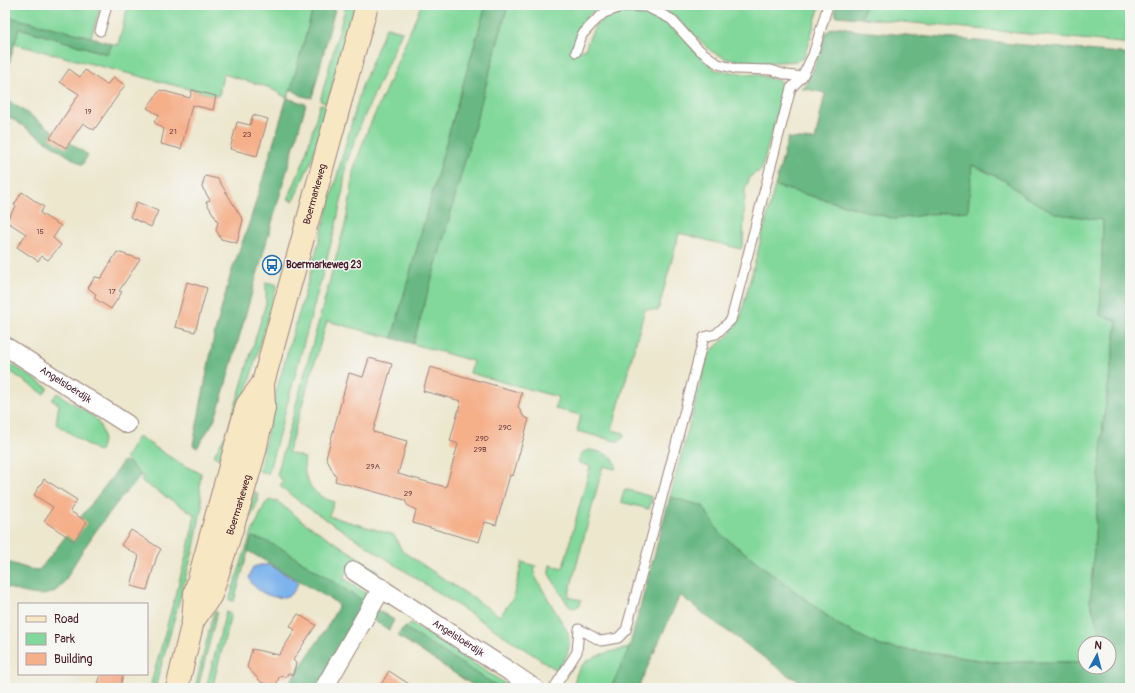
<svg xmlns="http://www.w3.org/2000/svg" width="1135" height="693" font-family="Pangolin,sans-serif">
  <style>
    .green { fill: #82d89b; stroke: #667c63 }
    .forest { fill: #69b883; stroke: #5a6c57 }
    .water { fill: #7cb3ec; stroke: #63698c }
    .building { fill: #f5af89 }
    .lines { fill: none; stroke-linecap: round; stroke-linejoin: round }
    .lane-casing { stroke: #9b837c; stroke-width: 11 }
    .street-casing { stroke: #9b837c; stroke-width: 20 }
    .secondary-casing { stroke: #9b837c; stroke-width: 24 }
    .lane { stroke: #fff; stroke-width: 9 }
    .street { stroke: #fff; stroke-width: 18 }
    .secondary { stroke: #f8e7c3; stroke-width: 22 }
    .labels { text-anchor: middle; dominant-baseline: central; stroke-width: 3; stroke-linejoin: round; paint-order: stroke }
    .number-label { font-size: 8px; fill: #754342 }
    .street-label { font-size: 10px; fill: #4a1f2b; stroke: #f6f6f2 }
    .poi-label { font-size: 10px; font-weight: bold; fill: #4a1f2b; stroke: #f6f6f2; text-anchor: start }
  </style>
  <rect width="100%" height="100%" fill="#f6f6f2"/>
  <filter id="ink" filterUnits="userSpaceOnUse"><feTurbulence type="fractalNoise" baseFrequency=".025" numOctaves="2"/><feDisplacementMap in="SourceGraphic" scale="8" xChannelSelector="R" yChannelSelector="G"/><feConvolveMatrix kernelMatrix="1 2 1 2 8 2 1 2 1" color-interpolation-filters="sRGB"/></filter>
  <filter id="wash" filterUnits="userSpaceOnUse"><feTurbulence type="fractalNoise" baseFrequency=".012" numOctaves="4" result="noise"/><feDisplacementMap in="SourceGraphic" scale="16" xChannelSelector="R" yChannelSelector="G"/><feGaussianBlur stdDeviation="0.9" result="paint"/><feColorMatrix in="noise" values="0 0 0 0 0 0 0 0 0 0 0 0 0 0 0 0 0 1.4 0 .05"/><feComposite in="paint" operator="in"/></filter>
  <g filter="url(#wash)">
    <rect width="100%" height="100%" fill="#ece7cd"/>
    <path class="green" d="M5,5H101L91,37L5,16Z
      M128,5H314L291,89L287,98L268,87L223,74L219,96H216L14,44L19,28L107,54L112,44L118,45Z
      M346,5H355L328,103L320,101Z
      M421,5H486L447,140L392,338L327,321L288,452L305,458C302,472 307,486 319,495C323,498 329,500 334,502L329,516L394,535L402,551L500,616L513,598L522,562L536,566L534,572L536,578L568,633C571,647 568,660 555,669L304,505L280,486L283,481L277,475L346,221L351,194L353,172L366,134L390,80Z
      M508,5H605C586,12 575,31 573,50H585L589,39L595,26L605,18L617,12L643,13L664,21L681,36L705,61L714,69L721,71L759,75L783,82L779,95L782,96L761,171L755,173L750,177L745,190L743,241L741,249L679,233L658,311L645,309L612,430L624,433V437L619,441H615L577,431L581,415L555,409L558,397L470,373L473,361L413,344L447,226Z
      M647,5H820L804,58L795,61L763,63L727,59L711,51L673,15L656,7Z
      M865,5H1130V46L1122,43L862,18Z
      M386,27L402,31L361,124L346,164L342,197L336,225L268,474L259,471L276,391L302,303L361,89Z
      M320,104L327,106L312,159L293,201L288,199L304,161Z
      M972,165L1004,180L1025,197L1082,217L1103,220L1100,315L1117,320L1103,425L1090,602L1104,643H1085V662H993L880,646L839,625L719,533L703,506L670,497L707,359L712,350L729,335L740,319L775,186L895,219L931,214Z
      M266,282L277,285L235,431L222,460L214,456C218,445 226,437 229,427L266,303Z
      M5,360L48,388L44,394L5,368Z
      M57,393L94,417C103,427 106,440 99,452L56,424L59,404L52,400Z
      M138,437H140C160,450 179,465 201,473L200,481V489L202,505L194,547L155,688H151V684L188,549L195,515L141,481L143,477L125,458Z
      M590,450C600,452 615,454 616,467L615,469L603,466L568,597L581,600L580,605L575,608L570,607L568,605L549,574V570L550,565L563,568L590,467V466L579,463L578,462C580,455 582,451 590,450Z
      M625,489L652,497L649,509L621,502L624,490Z
      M255,491L258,495V501L244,531L222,597H220Z
      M272,500L278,502L302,521L379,571L376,576L354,562L343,578L369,595L368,604L284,550L251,541L234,601L229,600L250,537L265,504L268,501Z
      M214,611L217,612L198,688H195Z
      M226,612L231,614L212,688H206Z
      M411,623L512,688H500L405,628Z
      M629,648L611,688H574C575,655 604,654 629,648Z"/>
    <path class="forest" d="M314,5H336L312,98L302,96L291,89Z
      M486,5H508L447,226L413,344L392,338L447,140Z
      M835,5H865L862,18L836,16Z
      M5,16L91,37L112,44L108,54L19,28L5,78Z
      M837,27H843L858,31L1121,53L1130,56V688H815L789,676L743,642L709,618L680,595L638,688H611L629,648L670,497L703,506L719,533L839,625L880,646L993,662H1085V667H1109L1110,662L1109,643H1104L1090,602L1103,425L1117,321L1100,315L1103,220L1057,214L1025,197L1004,180L972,165L968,211L931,214L895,219L775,186L788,138L815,140L825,93L801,88L806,84L814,67L826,33L831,29Z
      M5,98L88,155L82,165L5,114Z
      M287,98L306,104L220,404L214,421L197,448L193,445L214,336L231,273L250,221Z
      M123,461L128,462L141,475C134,486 124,493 117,503C101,523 86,544 73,566C69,574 63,586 55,591C42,600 19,591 5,587V561L29,569L38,570L41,568L113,476Z
      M252,537L266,541L284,550L368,604L319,688H286L326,629L338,607L337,603L248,551Z
      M376,609L394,620L389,630L370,618Z
      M405,628L500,688H477L398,636L402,629Z"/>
    <path class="water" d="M260,565H270L298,582C293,605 266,599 253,585C251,583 250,580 249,577L253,567Z"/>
    <g id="blocks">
      <path class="building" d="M69,69L80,77L85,70L107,85L113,77L125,85L94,130L83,123L66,148L50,138L79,94L60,82Z
        M160,90L190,98L192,90L216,96L213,110L192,105L181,149L161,144L164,129L154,122L159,115L147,108Z
        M253,115L268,119L257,156L230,149L237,122L250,125Z
        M205,176L218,179L243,220L237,243L221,239L216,230L218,222L206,202L210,200L202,187Z
        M22,192L44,207L40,213L61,226L53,238L61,245L48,260L42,256L38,261L17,247L26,234L6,221L16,206L14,205Z
        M137,202L158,211L151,227L130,217Z
        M117,252L140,259L119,291L122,292L111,309L94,298L96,294L88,288L95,277L101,278Z
        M187,282L207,288L195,332L175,327Z
        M369,358L392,364L373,432L407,441L398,474L446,487L458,444L450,441L461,401L423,391L430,367L522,393L518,407L524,417L529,419L513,476L510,475L496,525L485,522L479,542L413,523L416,510L407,505L405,500L335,481L336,477L326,458L349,373L363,377Z
        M44,479L77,500L70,511L87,522L74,541L44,521L53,507L34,495Z
        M131,530L161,549L157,556L147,590L131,586L139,556L121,545Z
        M298,614L316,625L293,660L296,663L293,675L288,673L286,677L281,676L280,677H279L276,686L262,683L247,667L252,649L279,655L295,630L290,626Z
        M389,671L415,688H379Z
        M101,674H123L120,688H97Z"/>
    </g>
  </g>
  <g filter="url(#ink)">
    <use href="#blocks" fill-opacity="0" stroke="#9b837c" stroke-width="1"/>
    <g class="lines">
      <defs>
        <path id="lane" d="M100,31L107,5
          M576,52L582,35L592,24L604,13L624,6L647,7L671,19L697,48L718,64L736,69L771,70L787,75L802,77
          M554,688L577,652L579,629L601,641L618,638L626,630L649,547L704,337L716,334L731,320L791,88L802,77L813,55L828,5"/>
        <g id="street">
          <path id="s1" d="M5,346L127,424"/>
          <path id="s2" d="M354,571L509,671L534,688"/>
          <path d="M324,688L382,588"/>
        </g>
        <g id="secondary">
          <path id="s3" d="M193,621L211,595L241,500L255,451L264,408L263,383L367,5"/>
          <path d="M177,688L193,621L195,593L247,405L263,383"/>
        </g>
      </defs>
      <use href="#lane" class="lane-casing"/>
      <use href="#street" class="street-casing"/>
      <use href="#secondary" class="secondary-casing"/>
      <use href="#lane" class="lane"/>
      <use href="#street" class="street"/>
      <use href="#secondary" class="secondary"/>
    </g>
  </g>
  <defs>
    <symbol id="bus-ring" viewBox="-11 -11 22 22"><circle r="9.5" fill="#f6f6f2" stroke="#1f6fb2" stroke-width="1.5"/><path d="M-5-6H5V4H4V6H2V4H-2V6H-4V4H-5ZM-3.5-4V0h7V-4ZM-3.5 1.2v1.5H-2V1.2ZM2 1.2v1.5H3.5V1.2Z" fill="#1f6fb2"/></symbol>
  </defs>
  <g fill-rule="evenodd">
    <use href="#bus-ring" x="261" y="254" width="22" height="22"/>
  </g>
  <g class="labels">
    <g class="number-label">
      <text x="88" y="111">19</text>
      <text x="173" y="131">21</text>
      <text x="247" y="134">23</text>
      <text x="40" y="231">15</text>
      <text x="112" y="291">17</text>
      <text x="505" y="427">29C</text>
      <text x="482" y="438">29D</text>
      <text x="480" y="449">29B</text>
      <text x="373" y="466">29A</text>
      <text x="408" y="493">29</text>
    </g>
    <g class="street-label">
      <text stroke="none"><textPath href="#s3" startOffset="447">Boermarkeweg</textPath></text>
      <text stroke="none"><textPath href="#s1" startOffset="72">Angelsloërdijk</textPath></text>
      <text stroke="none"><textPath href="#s3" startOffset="126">Boermarkeweg</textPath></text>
      <text stroke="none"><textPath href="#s2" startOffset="124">Angelsloërdijk</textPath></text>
    </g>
    <g class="poi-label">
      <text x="286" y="265">Boermarkeweg 23</text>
    </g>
  </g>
  <rect width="1135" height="693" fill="none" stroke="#f6f6f2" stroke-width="20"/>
  <rect x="18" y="603" width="130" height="72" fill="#f6f6f2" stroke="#b1a0a2"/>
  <rect x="26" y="616" width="20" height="6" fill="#f8e7c3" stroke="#b1a0a2"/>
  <text x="54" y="623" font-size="12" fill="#4a1f2b">Road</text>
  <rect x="26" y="633" width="20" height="12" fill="#82d89b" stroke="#b1a0a2"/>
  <text x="54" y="643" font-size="12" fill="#4a1f2b">Park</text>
  <rect x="26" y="653" width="20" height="12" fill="#f5af89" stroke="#b1a0a2"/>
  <text x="54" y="663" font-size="12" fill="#4a1f2b">Building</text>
  <g transform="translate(1097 655) rotate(7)"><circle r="19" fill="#f6f6f2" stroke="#b1a0a2"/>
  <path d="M0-3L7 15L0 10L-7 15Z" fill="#1f6fb2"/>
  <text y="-6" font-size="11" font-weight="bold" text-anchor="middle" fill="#4a1f2b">N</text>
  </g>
</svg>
